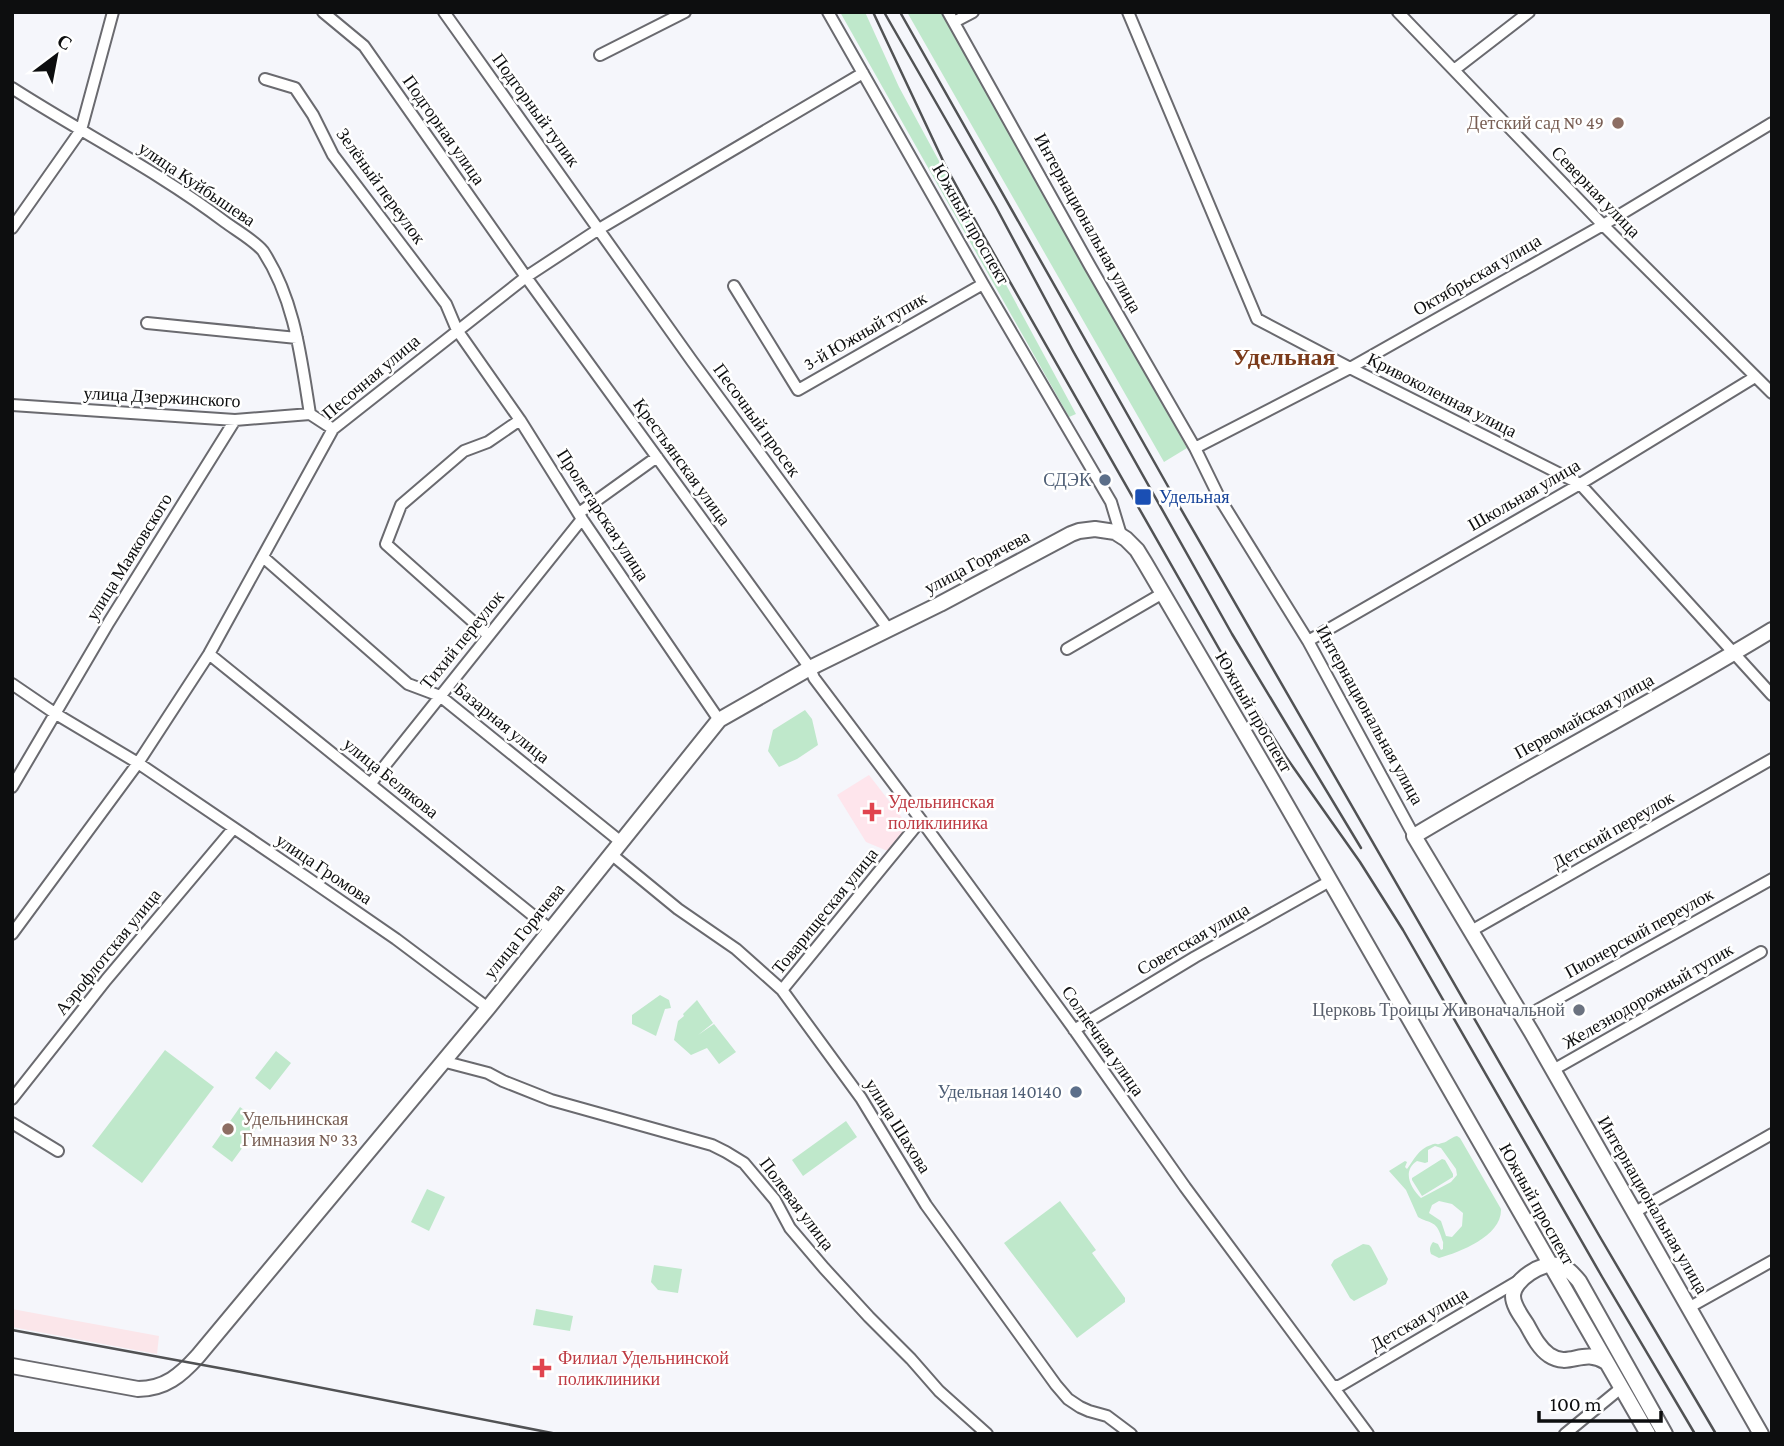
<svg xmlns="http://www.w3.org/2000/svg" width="1784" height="1446" font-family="'Crimson Pro',serif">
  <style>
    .industrial { fill: #fbe6ea }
    .medical { fill: #fee5ec }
    .green { fill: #bfe8cb; fill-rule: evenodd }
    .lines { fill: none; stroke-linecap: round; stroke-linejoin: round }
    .minor-casing { stroke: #6a6a6f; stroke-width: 14 }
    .major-casing { stroke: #6a6a6f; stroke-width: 18 }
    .minor { stroke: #fff; stroke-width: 10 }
    .major { stroke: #fff; stroke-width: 14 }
    .rail { stroke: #515254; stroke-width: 2.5 }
    .education-dot { fill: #8d6e63; stroke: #fff; stroke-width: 2.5 }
    .service-dot { fill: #5c6f8a; stroke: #fff; stroke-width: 2.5 }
    .transit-dot { fill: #1a4fb4; stroke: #fff; stroke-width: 2.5 }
    .health-dot { fill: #e0444e; stroke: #fff; stroke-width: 2.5 }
    .worship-dot { fill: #6b7280; stroke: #fff; stroke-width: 2.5 }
    .labels { text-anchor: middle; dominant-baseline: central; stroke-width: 5; stroke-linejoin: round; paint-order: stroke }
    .street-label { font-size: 18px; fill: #0d0e0f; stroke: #fff }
    .education-label { font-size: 18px; fill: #785e54; stroke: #fff; text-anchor: end }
    .service-label { font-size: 18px; fill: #4e5e75; stroke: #fff; text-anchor: end }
    .transit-label { font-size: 18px; fill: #164399; stroke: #fff; text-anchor: start }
    .health-label { font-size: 18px; fill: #be3a42; stroke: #fff; text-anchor: start }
    .worship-label { font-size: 18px; fill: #5b616d; stroke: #fff; text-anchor: end }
    .district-label { font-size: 24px; font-weight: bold; fill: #7b3b1b; stroke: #fff }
  </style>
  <rect width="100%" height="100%" fill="#f5f6fb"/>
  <path class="industrial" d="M12,1309L159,1336L157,1354L12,1327Z"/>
  <path class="medical" d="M869,775L910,828L890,852L866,842L837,795Z"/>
  <path class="green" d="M840,12H865L899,87L1076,414L1069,417Z
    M907,12H941L1187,448L1164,462Z
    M805,710L812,719L818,745L797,759L779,767L768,751L773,730Z
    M660,995L669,1000L671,1008L665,1009L656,1036L632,1024V1015Z
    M697,1000L713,1023L698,1035L714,1024L736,1052L719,1064L707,1048L691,1055L674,1040L678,1021L684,1016L683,1014Z
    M165,1050L214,1087L142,1183L92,1146Z
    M276,1051L291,1063L270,1090L255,1078Z
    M240,1107L261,1122L232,1162L212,1147Z
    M846,1121L857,1137L803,1176L792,1160Z
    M1457,1136L1460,1138L1501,1209C1502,1236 1460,1252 1439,1258L1431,1254C1429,1249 1430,1246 1433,1242L1438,1244L1441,1250L1443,1249C1443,1238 1444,1246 1441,1236C1436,1220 1430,1224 1418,1217L1406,1190L1389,1171L1405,1161L1407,1162L1405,1167L1407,1169C1414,1160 1418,1149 1431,1145C1439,1142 1434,1146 1442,1143C1448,1142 1451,1137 1457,1136ZM1435,1146L1441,1148L1456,1169L1457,1175L1451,1182L1421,1198C1410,1187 1402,1171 1417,1161L1425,1163L1428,1162V1150ZM1439,1201L1452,1204L1463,1213L1462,1226L1452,1237L1446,1236L1441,1221L1429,1213L1432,1205Z
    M1442,1159L1445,1160L1453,1174V1177L1422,1196L1412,1180V1178Z
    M427,1189L445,1197L429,1231L411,1222Z
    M1060,1201L1096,1250L1092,1253L1125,1298V1302L1077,1338L1004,1243Z
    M1363,1244L1369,1245L1371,1247L1388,1279L1386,1284L1354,1301L1350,1298L1331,1265L1334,1260Z
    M654,1265L682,1269L678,1293L658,1290L651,1282Z
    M536,1309L573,1316L570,1331L533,1325Z"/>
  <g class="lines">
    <defs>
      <path id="minor" d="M323,12L364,46L526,277L810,668L814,678L921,820L1071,1025L1185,1187L1368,1434
        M444,12L692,361L889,630
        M828,12L983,284L1111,502L1121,535
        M948,12L1090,266L1195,448L1220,499L1308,641L1414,836
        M1128,12L1257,319L1350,368L1580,484L1772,695
        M1398,12L1603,225L1772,393
        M954,22L973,12
        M600,55L685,12
        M1454,70L1529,12
        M265,79L295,88L313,115L333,155L446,304L457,330L520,420L582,519L719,720
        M12,88C82,133 158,171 225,222C236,230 255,241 263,251C295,300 301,358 310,414L333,429
        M12,228L81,130L113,12
        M734,286L798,390L983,284
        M147,323L297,338
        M12,405L235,420L310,414
        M1195,448L1350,368L1603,225L1772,123
        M579,513L657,457
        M263,557L408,684L440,696L621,842
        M488,635L386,544L401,505L464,451L488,442L520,420
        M1308,641L1580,484L1755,377
        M1067,649L1163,593
        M209,654L551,930
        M12,684L56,714L138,763L306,877L396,939L488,1008
        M371,783L582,519
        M12,787L109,622L235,420
        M611,854L678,909L736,949L782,990L861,1098L926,1205L1056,1385L1068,1399L1080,1407L1089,1411L1107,1416L1131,1434
        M1471,931L1772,759
        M12,934L138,763L209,654L333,429L526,277L599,229L863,73
        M782,990L921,820
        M1523,1018L1772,879
        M1074,1030L1195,957L1330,881
        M442,1061L488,1073L503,1081L551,1100L712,1145L726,1152L744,1163L775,1200L790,1228L824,1268L869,1317L911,1359L939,1391L987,1434
        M1553,1070L1761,952
        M12,1099L106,980L233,829
        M12,1123L58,1151
        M1635,1212L1772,1134
        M1690,1307L1772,1261
        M1333,1386H1339L1343,1384L1518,1281
        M1565,1434L1621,1388"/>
      <path id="major" d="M1606,1362C1582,1347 1570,1369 1549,1355C1539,1348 1533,1336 1527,1325C1522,1317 1513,1306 1513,1296C1513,1280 1543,1261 1558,1265C1567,1267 1573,1274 1579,1281L1665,1434
        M12,1366L138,1389C165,1389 181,1375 198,1356L488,1008L719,720L810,668L940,604L1071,534L1079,531L1095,529L1115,532L1126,539L1137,550L1145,563L1271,778L1648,1434
        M1761,1434L1532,1033L1414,836C1532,765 1654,702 1772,630"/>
    </defs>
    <use href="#minor" class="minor-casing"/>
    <use href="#major" class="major-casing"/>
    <use href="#minor" class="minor"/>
    <use href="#major" class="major"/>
    <path class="rail" d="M873,12L945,165L981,231L1230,668L1286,757L1360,862L1403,930L1601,1275L1695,1434
      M884,12L996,207L1073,351L1232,634L1361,848
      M900,12L1174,497L1600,1237L1716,1434
      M12,1330L241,1372L557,1434"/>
  </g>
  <g class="education-dot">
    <circle cx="1618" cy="123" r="7"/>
    <circle cx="228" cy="1129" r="7"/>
  </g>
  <g class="service-dot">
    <circle cx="1105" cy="480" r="7"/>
    <circle cx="1076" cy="1092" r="7"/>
  </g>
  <rect class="transit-dot" x="1134" y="488" width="18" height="18" rx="3.5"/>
  <g class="health-dot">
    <path d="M868.5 801.5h7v7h7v7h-7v7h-7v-7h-7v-7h7z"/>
    <path d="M538.5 1357.5h7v7h7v7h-7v7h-7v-7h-7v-7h7z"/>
  </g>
  <circle class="worship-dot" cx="1579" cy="1010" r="7"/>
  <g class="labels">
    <g class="street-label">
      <text transform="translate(536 110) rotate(54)">Подгорный тупик</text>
      <text transform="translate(444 130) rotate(55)">Подгорная улица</text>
      <text transform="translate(197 184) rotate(34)">улица Куйбышева</text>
      <text transform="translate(381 186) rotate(54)">Зелёный переулок</text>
      <text transform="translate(1596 192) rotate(46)">Северная улица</text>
      <text transform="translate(1088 223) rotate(61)">Интернациональная улица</text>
      <text transform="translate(971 224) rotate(60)">Южный проспект</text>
      <text transform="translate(1477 275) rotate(-30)">Октябрьская улица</text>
      <text transform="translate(865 331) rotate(-30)">3-й Южный тупик</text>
      <text transform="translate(371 377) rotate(-40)">Песочная улица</text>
      <text transform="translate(1442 395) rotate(27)">Кривоколенная улица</text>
      <text transform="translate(162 397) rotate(3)">улица Дзержинского</text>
      <text transform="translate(757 420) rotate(54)">Песочный просек</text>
      <text transform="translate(682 462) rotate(54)">Крестьянская улица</text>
      <text transform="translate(1524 495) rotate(-30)">Школьная улица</text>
      <text transform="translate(603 515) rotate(57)">Пролетарская улица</text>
      <text transform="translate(129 557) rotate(-58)">улица Маяковского</text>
      <text transform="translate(977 562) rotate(-28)">улица Горячева</text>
      <text transform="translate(462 640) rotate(-51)">Тихий переулок</text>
      <text transform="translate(1254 712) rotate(60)">Южный проспект</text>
      <text transform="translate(1370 715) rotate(61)">Интернациональная улица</text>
      <text transform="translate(1584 716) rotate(-29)">Первомайская улица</text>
      <text transform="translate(502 723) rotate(39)">Базарная улица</text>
      <text transform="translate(391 778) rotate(39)">улица Белякова</text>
      <text transform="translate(1613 830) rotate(-30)">Детский переулок</text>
      <text transform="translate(324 869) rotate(34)">улица Громова</text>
      <text transform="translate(825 911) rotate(-51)">Товарищеская улица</text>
      <text transform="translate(524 931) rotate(-51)">улица Горячева</text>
      <text transform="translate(1639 933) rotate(-29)">Пионерский переулок</text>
      <text transform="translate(1193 939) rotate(-30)">Советская улица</text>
      <text transform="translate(108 952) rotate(-51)">Аэрофлотская улица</text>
      <text transform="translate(1648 996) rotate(-30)">Железнодорожный тупик</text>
      <text transform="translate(1103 1041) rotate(55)">Солнечная улица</text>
      <text transform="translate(898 1126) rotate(58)">улица Шахова</text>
      <text transform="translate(797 1204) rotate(53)">Полевая улица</text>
      <text transform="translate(1537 1204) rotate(61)">Южный проспект</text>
      <text transform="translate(1653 1205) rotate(60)">Интернациональная улица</text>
      <text transform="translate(1419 1319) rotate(-30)">Детская улица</text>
    </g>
    <g class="education-label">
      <text x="1604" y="123">Детский сад № 49</text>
      <text x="242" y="1119" text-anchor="start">Удельнинская<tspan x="242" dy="21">Гимназия № 33</tspan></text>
    </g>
    <g class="service-label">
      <text x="1091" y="480">СДЭК</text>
      <text x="1062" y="1092">Удельная 140140</text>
    </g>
    <g class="transit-label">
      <text x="1159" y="497">Удельная</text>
    </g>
    <g class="health-label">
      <text x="888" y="802">Удельнинская<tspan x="888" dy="21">поликлиника</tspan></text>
      <text x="558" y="1358">Филиал Удельнинской<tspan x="558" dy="21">поликлиники</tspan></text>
    </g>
    <g class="worship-label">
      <text x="1565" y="1010">Церковь Троицы Живоначальной</text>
    </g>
    <g class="district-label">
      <text x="1284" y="356">Удельная</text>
    </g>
  </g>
  <rect width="1784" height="1446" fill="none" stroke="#0d0e0f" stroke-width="28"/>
  <g transform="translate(56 56) rotate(32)" stroke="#ffffff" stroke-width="5" paint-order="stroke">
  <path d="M0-5L12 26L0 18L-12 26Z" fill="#0d0e0f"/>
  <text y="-10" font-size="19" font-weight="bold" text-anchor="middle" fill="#0d0e0f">С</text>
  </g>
  <path d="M1539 1411v10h122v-10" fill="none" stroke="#0d0e0f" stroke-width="3.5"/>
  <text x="1550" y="1411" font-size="21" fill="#0d0e0f" stroke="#ffffff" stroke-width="5" paint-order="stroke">100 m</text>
</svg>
